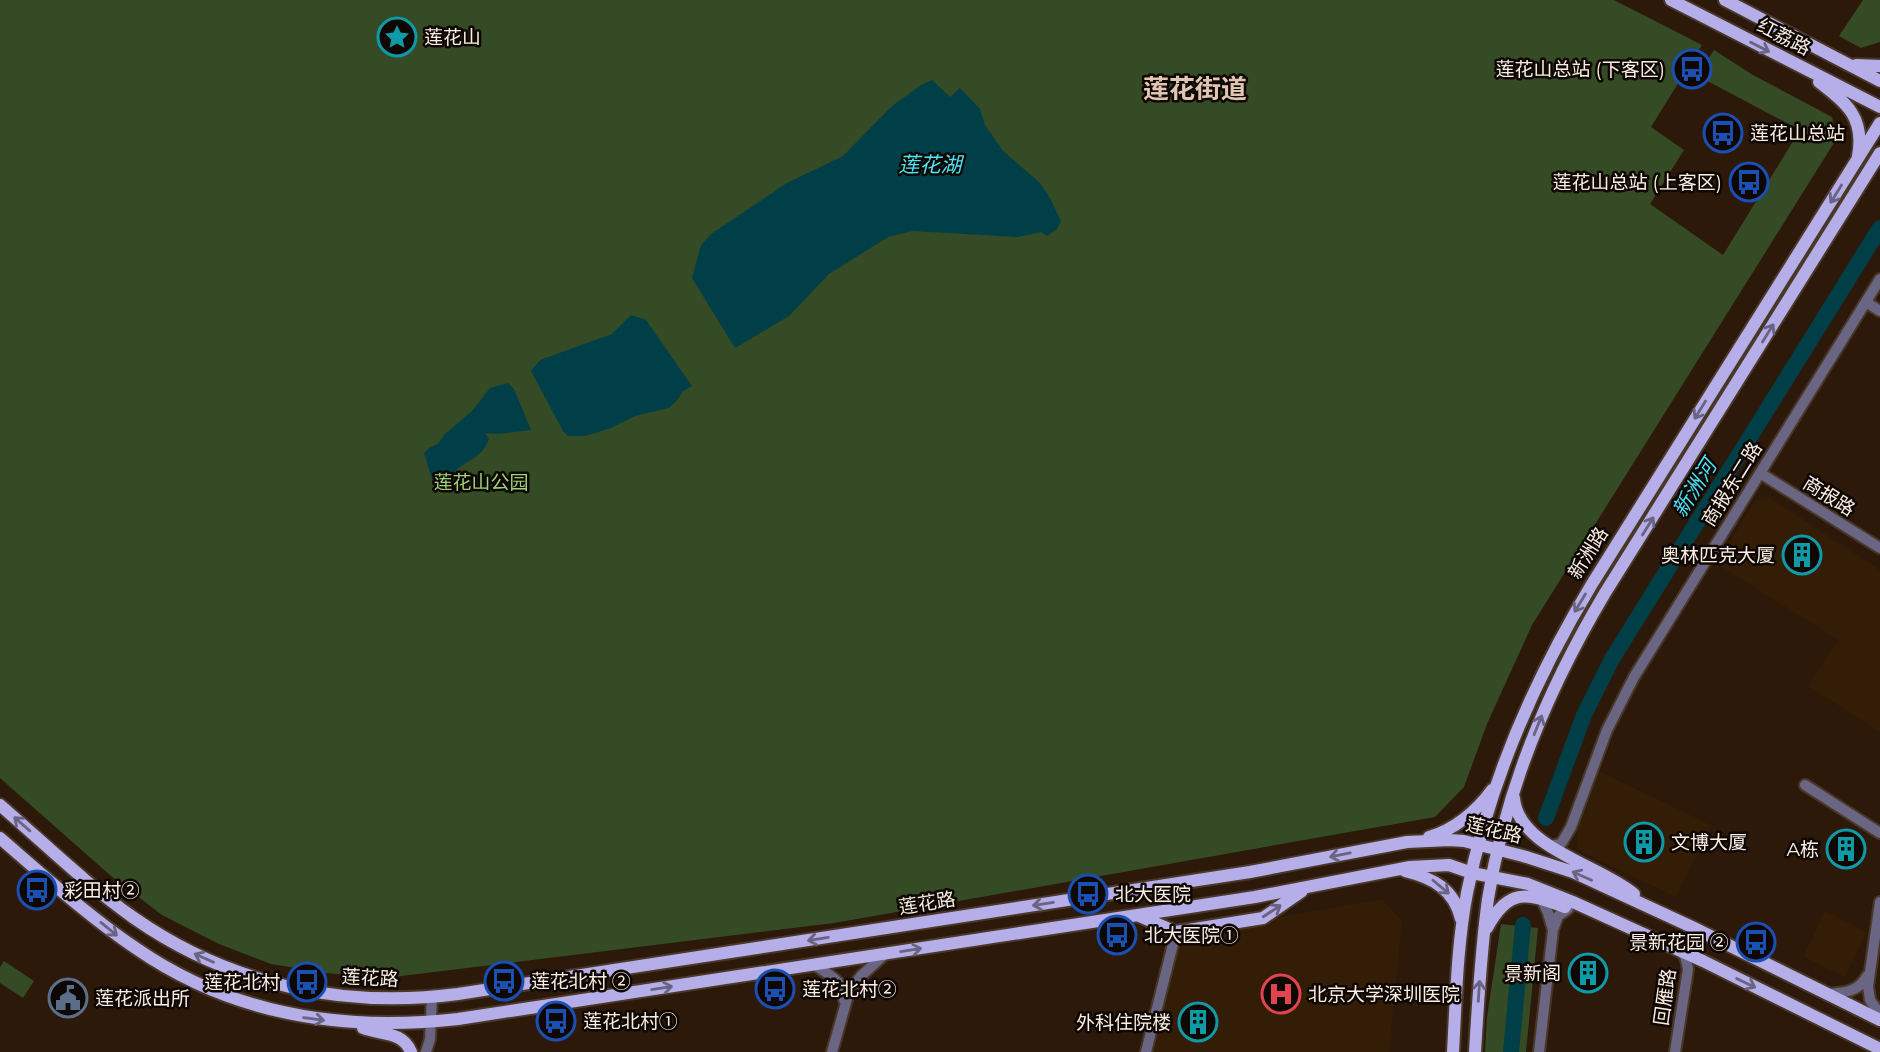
<svg xmlns="http://www.w3.org/2000/svg" width="1880" height="1052" font-family="Montserrat,'Noto Sans SC',sans-serif">
  <style>
    .built { fill: #341d06 }
    .green { fill: #354b25 }
    .water { fill: #003f47 }
    .lines { fill: none; stroke-linecap: round; stroke-linejoin: round }
    .river { stroke: #003f47; stroke-width: 16 }
    .minor-casing { stroke: #493728; stroke-width: 14 }
    .major-casing { stroke: #493728; stroke-width: 16 }
    .minor { stroke: #696582; stroke-width: 10 }
    .major { stroke: #b5aee9; stroke-width: 12 }
    .oneway { stroke: #6a6381 }
    .labels { text-anchor: middle; dominant-baseline: central; stroke-width: 5; stroke-linejoin: round; paint-order: stroke }
    .poi-label { font-size: 19px; fill: #faede3; stroke: #0e0702; text-anchor: start }
    .street-label { font-size: 19px; fill: #faede3; stroke: #0e0702 }
    .park-label { font-size: 19px; fill: #9dd17a; stroke: #0e0702 }
    .water-label { font-size: 21px; font-style: italic; fill: #4ce5fb; stroke: #0e0702 }
    .district-label { font-size: 26px; font-weight: bold; fill: #e0c6b2; stroke: #0e0702 }
  </style>
  <rect width="100%" height="100%" fill="#2c1909"/>
  <path class="built" d="M1769,497L1880,570V732L1808,686L1838,640L1716,563L1756,500Z
    M1599,771L1711,825L1676,897L1578,850V829Z
    M1382,899L1402,921L1389,1052H1151L1181,935Z
    M1825,911L1867,932L1845,977L1803,957Z"/>
  <path class="green" d="M0,0H1614L1702,45L1651,127L1684,150L1650,204L1723,255L1800,130L1698,76L1714,50L1753,75L1832,117L1837,138L1532,625L1487,724L1464,787L1435,817L834,923L385,978L326,973L271,964L219,944L162,915L111,876L0,778Z
    M1863,0H1880V42L1861,48L1839,36Z
    M1501,924L1538,928L1526,1052H1485L1487,1017Z
    M4,961L34,981L23,998L0,983V967Z"/>
  <path class="water" d="M932,80L950,97L960,88L980,109L985,125L1003,151L1040,183L1050,198L1061,221L1057,229L1047,236L1041,232L1018,237L913,231L888,237L829,274L789,316L735,348L692,278L701,245L711,234L787,183L843,156L892,106L921,85Z
    M631,315L646,320L692,386L682,392L679,398L669,408L635,416L611,428L585,436H568L563,431L531,371L540,360L612,334Z
    M508,383L514,389L531,430L497,434L485,433L489,439C487,443 486,447 483,450C473,463 452,464 451,484L442,490L435,489L424,453L430,447L438,444L445,434L473,410L490,388Z"/>
  <g class="lines">
    <path class="river" d="M1546,818L1584,715L1612,659L1880,228
      M1511,1052L1523,925"/>
    <defs>
      <path id="minor" d="M1866,302L1880,311
        M1760,473L1880,548
        M1805,785L1880,833
        M1550,846L1561,844L1571,827L1607,730L1634,677L1880,279
        M1541,898L1548,913L1553,930
        M1880,902L1868,986L1870,1000L1880,1014
        M815,965C830,976 844,980 844,1000
        M1827,994C1843,993 1859,992 1867,976
        M426,1052L430,1039L432,998
        M832,1052L849,992L861,976L885,954
        M1146,1052L1176,932
        M1539,1052L1553,930L1558,916L1568,909
        M1675,1052L1688,969L1685,956L1679,950"/>
      <path id="major" d="M1671,0L1880,107
        M1725,0L1880,81
        M1856,65L1880,66
        M1819,82C1847,103 1865,118 1858,156
        M1514,798C1518,848 1600,865 1634,894
        M0,805C44,843 87,885 134,918C230,985 343,1009 458,994L1250,872L1407,842L1450,840L1464,841L1523,856L1573,872L1692,927L1880,1020
        M1429,837C1454,830 1477,811 1492,790
        M0,838C44,876 88,916 137,949C233,1015 344,1032 458,1019L1255,897L1410,867L1449,865L1472,873L1528,884L1573,902L1703,961L1880,1049
        M1405,871C1433,878 1454,889 1461,919
        M1137,915L1176,932L1263,918L1302,891
        M1487,928C1509,887 1527,893 1565,907
        M363,1028C381,1035 403,1031 411,1052
        M1453,1052C1456,1000 1457,945 1467,893C1489,783 1534,680 1592,584L1880,123
        M1475,1052C1478,1001 1481,949 1488,899C1505,790 1549,687 1605,593L1880,153"/>
    </defs>
    <use href="#minor" class="minor-casing"/>
    <use href="#major" class="major-casing"/>
    <use href="#minor" class="minor"/>
    <use href="#major" class="major"/>
  </g>
  <defs><path id="oneway-shaft" d="M-6 0H5M1.5-3L5.5 0L1.5 3" fill="none" stroke-width="1.6" stroke-linecap="round" stroke-linejoin="round" transform="scale(1.75)"/></defs>
  <g class="oneway">
    <use href="#oneway-shaft" transform="translate(1760 47) rotate(27)"/>
    <use href="#oneway-shaft" transform="translate(1836 194) rotate(122)"/>
    <use href="#oneway-shaft" transform="translate(1768 333) rotate(-58)"/>
    <use href="#oneway-shaft" transform="translate(1700 410) rotate(122)"/>
    <use href="#oneway-shaft" transform="translate(1648 526) rotate(-58)"/>
    <use href="#oneway-shaft" transform="translate(1580 603) rotate(121)"/>
    <use href="#oneway-shaft" transform="translate(1538 725) rotate(-68)"/>
    <use href="#oneway-shaft" transform="translate(22 824) rotate(-139)"/>
    <use href="#oneway-shaft" transform="translate(1340 855) rotate(169)"/>
    <use href="#oneway-shaft" transform="translate(1582 876) rotate(-156)"/>
    <use href="#oneway-shaft" transform="translate(1441 887) rotate(40)"/>
    <use href="#oneway-shaft" transform="translate(1043 904) rotate(171)"/>
    <use href="#oneway-shaft" transform="translate(1272 911) rotate(-33)"/>
    <use href="#oneway-shaft" transform="translate(109 929) rotate(39)"/>
    <use href="#oneway-shaft" transform="translate(818 939) rotate(171)"/>
    <use href="#oneway-shaft" transform="translate(911 950) rotate(-9)"/>
    <use href="#oneway-shaft" transform="translate(204 958) rotate(-156)"/>
    <use href="#oneway-shaft" transform="translate(1746 983) rotate(26)"/>
    <use href="#oneway-shaft" transform="translate(662 988) rotate(-9)"/>
    <use href="#oneway-shaft" transform="translate(1479 991) rotate(-86)"/>
    <use href="#oneway-shaft" transform="translate(314 1019) rotate(8)"/>
  </g>
  <defs>
    <symbol id="sight-ring" viewBox="-11 -11 22 22"><circle r="9.5" fill="#0e0702" stroke="#0f9aa8" stroke-width="1.5"/><path d="M0-6L1.8-2.2L6-1.7L2.9 1.2L3.7 5.4L0 3.3L-3.7 5.4L-2.9 1.2L-6-1.7L-1.8-2.2Z" fill="#0f9aa8"/></symbol>
    <symbol id="bus-ring" viewBox="-11 -11 22 22"><circle r="9.5" fill="#0e0702" stroke="#1a4fb4" stroke-width="1.5"/><path d="M-5-6H5V4H4V6H2V4H-2V6H-4V4H-5ZM-3.5-4V0h7V-4ZM-3.5 1.2v1.5H-2V1.2ZM2 1.2v1.5H3.5V1.2Z" fill="#1a4fb4"/></symbol>
    <symbol id="building-ring" viewBox="-11 -11 22 22"><circle r="9.5" fill="#0e0702" stroke="#0f9aa8" stroke-width="1.5"/><path d="M-4-6H4V6H1V3H-1V6H-4ZM-2.5-4.3h1.7v1.8h-1.7ZM.8-4.3h1.7v1.8H.8ZM-2.5-1h1.7V.8h-1.7ZM.8-1h1.7V.8H.8Z" fill="#0f9aa8"/></symbol>
    <symbol id="hospital-ring" viewBox="-11 -11 22 22"><circle r="9.5" fill="#0e0702" stroke="#e0444e" stroke-width="1.5"/><path d="M-5-5h3v3.5h4V-5h3V5h-3V1.5h-4V5h-3Z" fill="#e0444e"/></symbol>
    <symbol id="civic-ring" viewBox="-11 -11 22 22"><circle r="9.5" fill="#0e0702" stroke="#5c6f8a" stroke-width="1.5"/><path d="M-.6-6.5H3V-4.5H.6V-3L4-1V1h2V6H-6V1h2V-1L-.6-3ZM-1.2 2.5V6h2.4V2.5Z" fill="#5c6f8a"/></symbol>
  </defs>
  <g fill-rule="evenodd">
    <use href="#sight-ring" x="375" y="15" width="44" height="44"/>
    <use href="#bus-ring" x="1670" y="47" width="44" height="44"/>
    <use href="#bus-ring" x="1701" y="111" width="44" height="44"/>
    <use href="#bus-ring" x="1727" y="160" width="44" height="44"/>
    <use href="#building-ring" x="1780" y="533" width="44" height="44"/>
    <use href="#building-ring" x="1622" y="820" width="44" height="44"/>
    <use href="#building-ring" x="1824" y="827" width="44" height="44"/>
    <use href="#bus-ring" x="15" y="868" width="44" height="44"/>
    <use href="#bus-ring" x="1066" y="872" width="44" height="44"/>
    <use href="#bus-ring" x="1095" y="913" width="44" height="44"/>
    <use href="#bus-ring" x="1734" y="920" width="44" height="44"/>
    <use href="#building-ring" x="1566" y="951" width="44" height="44"/>
    <use href="#bus-ring" x="482" y="959" width="44" height="44"/>
    <use href="#bus-ring" x="285" y="960" width="44" height="44"/>
    <use href="#bus-ring" x="753" y="967" width="44" height="44"/>
    <use href="#hospital-ring" x="1259" y="972" width="44" height="44"/>
    <use href="#civic-ring" x="46" y="976" width="44" height="44"/>
    <use href="#bus-ring" x="534" y="999" width="44" height="44"/>
    <use href="#building-ring" x="1176" y="1000" width="44" height="44"/>
  </g>
  <g class="labels">
    <g class="poi-label">
      <text x="424" y="37">莲花山</text>
      <text x="1665" y="69" text-anchor="end">莲花山总站 (下客区)</text>
      <text x="1750" y="133">莲花山总站</text>
      <text x="1722" y="182" text-anchor="end">莲花山总站 (上客区)</text>
      <text x="1775" y="555" text-anchor="end">奥林匹克大厦</text>
      <text x="1671" y="842">文博大厦</text>
      <text x="1819" y="849" text-anchor="end">A栋</text>
      <text x="64" y="890">彩田村②</text>
      <text x="1115" y="894">北大医院</text>
      <text x="1144" y="935">北大医院①</text>
      <text x="1729" y="942" text-anchor="end">景新花园 ②</text>
      <text x="1561" y="973" text-anchor="end">景新阁</text>
      <text x="531" y="981">莲花北村 ②</text>
      <text x="280" y="982" text-anchor="end">莲花北村</text>
      <text x="802" y="989">莲花北村②</text>
      <text x="1308" y="994">北京大学深圳医院</text>
      <text x="95" y="998">莲花派出所</text>
      <text x="583" y="1021">莲花北村①</text>
      <text x="1171" y="1022" text-anchor="end">外科住院楼</text>
    </g>
    <g class="street-label">
      <text transform="translate(1784 37) rotate(27)">红荔路</text>
      <text transform="translate(1732 484) rotate(-58)">商报东二路</text>
      <text transform="translate(1829 496) rotate(32)">商报路</text>
      <text transform="translate(1588 553) rotate(-58)">新洲路</text>
      <text transform="translate(1494 830) rotate(13)">莲花路</text>
      <text transform="translate(927 903) rotate(-9)">莲花路</text>
      <text transform="translate(370 978) rotate(3)">莲花路</text>
      <text transform="translate(1665 997) rotate(-82)">回雁路</text>
    </g>
    <g class="park-label">
      <text x="481" y="482">莲花山公园</text>
    </g>
    <g class="water-label">
      <text x="930" y="164">莲花湖</text>
      <text transform="translate(1694 488) rotate(-58)">新洲河</text>
    </g>
    <g class="district-label">
      <text x="1195" y="89">莲花街道</text>
    </g>
  </g>
</svg>
